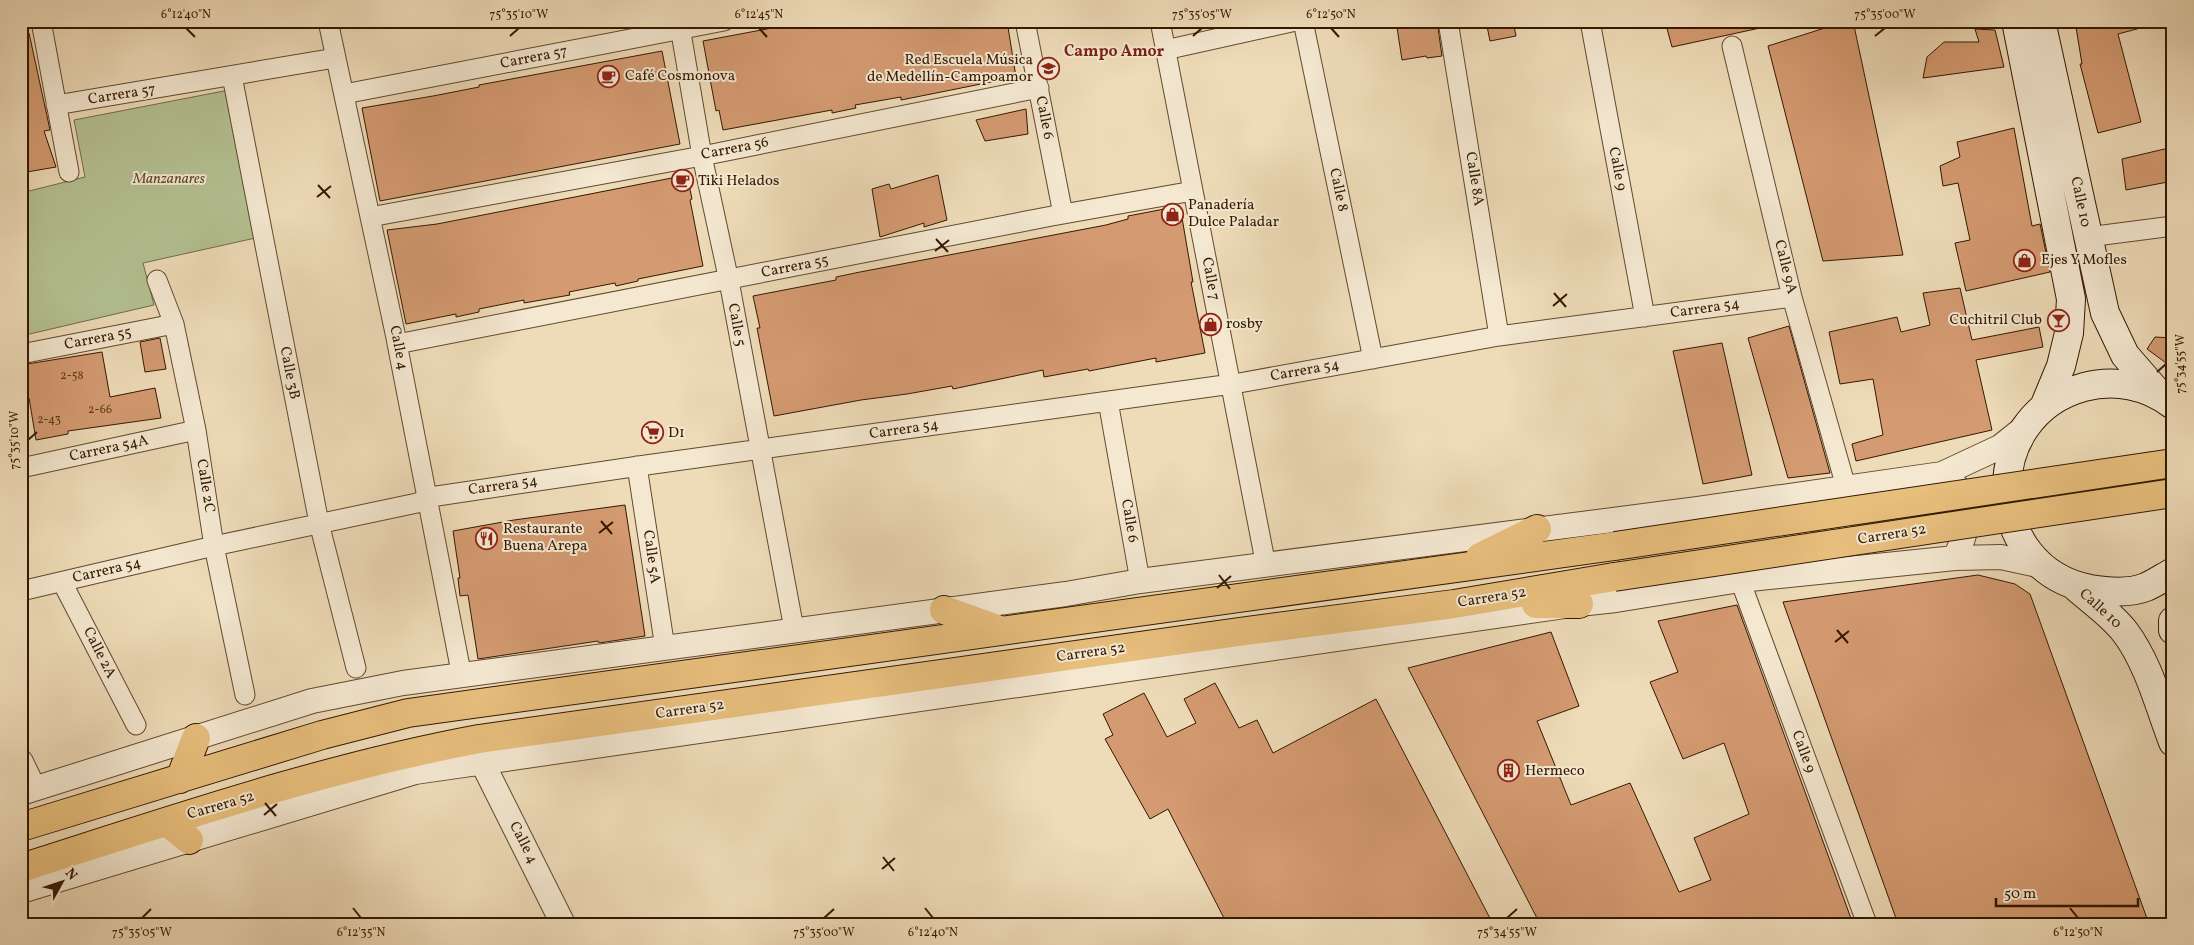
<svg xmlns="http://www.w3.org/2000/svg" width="2194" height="945" font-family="Vollkorn,serif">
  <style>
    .green { fill: #b4c193; stroke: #746c4a }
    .building { fill: #d49a71; stroke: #341800 }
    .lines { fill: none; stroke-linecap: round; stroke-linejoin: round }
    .minor-casing { stroke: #62492e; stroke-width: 21 }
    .tertiary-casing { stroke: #62492e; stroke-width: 26 }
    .secondary-casing { stroke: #341800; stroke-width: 30 }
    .primary-casing { stroke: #341800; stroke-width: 30 }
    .minor { stroke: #f4e8d1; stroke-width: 19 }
    .tertiary { stroke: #f4e8d1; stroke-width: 24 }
    .secondary { stroke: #f4e8d1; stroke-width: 28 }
    .primary { stroke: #e7be7c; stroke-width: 28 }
    .primary-bridge-casing { stroke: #341800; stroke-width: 30; stroke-linecap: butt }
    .primary-bridge { stroke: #e7be7c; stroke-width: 28 }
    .ticks { fill: none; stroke: #341800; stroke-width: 2 }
    .labels { text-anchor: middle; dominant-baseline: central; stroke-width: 4; stroke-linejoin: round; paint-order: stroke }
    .number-label { font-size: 12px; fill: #5c381c }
    .street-label { font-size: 15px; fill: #341800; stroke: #f4e8d1 }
    .poi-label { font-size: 15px; fill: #341800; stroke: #f4e8d1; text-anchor: start }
    .park-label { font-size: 15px; font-style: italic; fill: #5a4b2c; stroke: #f4e8d1 }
    .neighbourhood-label { font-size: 16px; font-weight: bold; fill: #7a1f14; stroke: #f4e8d1 }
    .neatline { fill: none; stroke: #341800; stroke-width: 2 }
    .ticks-label { font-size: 12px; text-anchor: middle; fill: #341800 }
  </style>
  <rect width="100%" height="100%" fill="#eedbb8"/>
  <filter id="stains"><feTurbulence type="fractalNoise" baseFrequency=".004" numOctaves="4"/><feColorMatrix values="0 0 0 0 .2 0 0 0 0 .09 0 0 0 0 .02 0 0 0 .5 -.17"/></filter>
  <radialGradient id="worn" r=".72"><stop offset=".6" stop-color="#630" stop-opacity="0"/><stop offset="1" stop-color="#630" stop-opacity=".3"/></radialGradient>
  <path class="green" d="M229,90L260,237L143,263L154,305L21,336V193L85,177L74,120Z"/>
  <path class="building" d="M809,21H1007L1016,77L901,100V97L855,105L856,108L832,113V110L723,130L719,110L716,111L703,41Z
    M1396,21H1437L1442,56L1427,58L1426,56L1402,60Z
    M1486,21H1513L1516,36L1490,41Z
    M1665,21H1759L1760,28L1672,47Z
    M1847,21H1853L1903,255L1823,261L1768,46Z
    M2075,21H2147L2148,26L2118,34L2141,122L2098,133L2080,64H2082Z
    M1975,29L1995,30L2004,67L1923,78L1927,57L1944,42H1979Z
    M21,33H29L50,130L44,131L56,167L21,173Z
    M662,51L680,144L380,201L362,108L433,96L479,87V85Z
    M1026,109L1028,134L985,141L976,120Z
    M2014,128L2032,226L2040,224L2050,272L1966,291L1955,243L1970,240L1958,183L1943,186L1940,166L1960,157L1957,142Z
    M2173,147V181L2126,190L2122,159Z
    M687,175L692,199L690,200L703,266L638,279V281L616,286L615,283L569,292L570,295L524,303V300L479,309V312L456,317V314L406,324L387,230L437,224Z
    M938,175L947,220L924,227V223L880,237L872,189L889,184L891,189Z
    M1180,206L1193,282H1191L1205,353L1156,362V358L1089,371L1088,369L1044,377L1043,370L953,389L952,386L907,394L861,400L774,416L757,328H760L753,296L836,280V277L860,272L1106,225L1128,219V216Z
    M1960,288L1972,340L2039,327L2043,347L1976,360L1992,430L1856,461L1852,444L1883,435L1873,379L1840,384L1829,332L1897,317L1901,332L1930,325L1923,293Z
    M1789,326L1830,473L1788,478L1748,338Z
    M2155,337L2173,338V368L2147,349Z
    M160,338L166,369L145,372L140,342Z
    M1722,343L1752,475L1703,484L1673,351Z
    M102,352L110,397L155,388L161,418L68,431V434L36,440L29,398L21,399V365Z
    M625,505L645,636L599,643L598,641L478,659L468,595L460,596L458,578H460L453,531L514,520Z
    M1978,575L2015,584L2030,594L2149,924H1898L1783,602Z
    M1737,605L1853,924H1540L1408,668L1551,632L1579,706L1537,721L1571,805L1630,783L1679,892L1711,880L1694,838L1749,814L1724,743L1683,759L1650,682L1678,672L1658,621Z
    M1215,683L1239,728L1257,720L1273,753L1376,699L1493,924H1227L1168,809L1150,819L1105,739L1113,735L1103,714L1144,693L1167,737L1196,723L1184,699Z"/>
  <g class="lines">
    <defs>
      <path id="minor" d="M41,21L69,172
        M328,21L395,333L462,677
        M679,21L702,156L729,281L794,629
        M1025,21L1063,214
        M1160,21L1266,566
        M1303,21L1373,359
        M1448,21L1499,336
        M1590,21L1645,317
        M1732,46L1792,297L1846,487
        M1165,50L1296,21
        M232,76L319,523L356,668
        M344,94L724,21
        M56,105L335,58
        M370,217L702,156L1039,88
        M2088,237L2173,226
        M157,280L174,324L196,430L214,546L245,695
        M397,344L1052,216L1193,191
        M21,354L174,324
        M1108,401L1140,581
        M637,466L665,648
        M21,468L196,430
        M1740,580L1867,924
        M62,582L136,725
        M21,591L214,546L417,503L437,496L646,465L1239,383L1499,336L1792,297"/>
      <path id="tertiary" d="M1951,481C1956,484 1958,489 1961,494C1973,516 1965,536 1955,558
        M21,762L34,789
        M482,762L563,924
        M21,793L312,701L403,683L1066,594L1140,581L1698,509L1942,474L2000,447L2025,427
        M21,891L415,772L1579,604L1616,600L1740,580L1955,558L2001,557L2042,566"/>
      <path id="secondary" d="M2016,21L2071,299L2069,333L2061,366L2044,407
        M2041,21L2105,313L2125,355L2158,393
        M2173,405C2147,385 2115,379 2084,387C1978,416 1983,568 2090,589C2108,592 2129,594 2146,587C2155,583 2164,577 2173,572
        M2077,588C2093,602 2112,615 2125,632C2149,664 2159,706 2173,742
        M2173,621V630"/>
      <path id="primary" d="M1480,557L1537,529
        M1536,604H1579
        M944,610L997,629
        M180,779L196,738
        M167,822L189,840
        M21,827L322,735L408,713L1615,546
        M21,868C172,820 323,768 479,739L1239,632L1454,604L1614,577"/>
    </defs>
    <use href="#minor" class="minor-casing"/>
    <use href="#tertiary" class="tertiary-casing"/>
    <use href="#secondary" class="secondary-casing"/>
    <use href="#primary" class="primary-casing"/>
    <use href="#minor" class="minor"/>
    <use href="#tertiary" class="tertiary"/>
    <use href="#secondary" class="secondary"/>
    <use href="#primary" class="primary"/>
    <defs>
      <path id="primary-bridge" d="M1615,546L2173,463
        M1614,577L2173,493"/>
    </defs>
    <use href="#primary-bridge" class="primary-bridge-casing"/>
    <use href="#primary-bridge" class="primary-bridge"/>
  </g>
  <path class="ticks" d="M186,28L195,37M759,28L767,37M1331,28L1339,37M510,36L519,28M1193,36L1202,28M1875,36L1885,28M318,185L330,198M317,197L331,186M936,239L948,252M935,251L949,240M1554,293L1566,307M1553,306L1567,294M2157,372L2166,364M28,440L37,432M601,521L612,534M599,533L613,522M1219,575L1230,589M1217,588L1231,576M1837,630L1848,643M1835,642L1849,631M265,803L276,816M264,815L277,804M883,857L894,871M882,869L895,858M353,908L361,918M925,908L933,918M2070,908L2078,918M142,918L151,909M824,918L834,909M1507,918L1517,909"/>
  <defs>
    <symbol id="school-ring" viewBox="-11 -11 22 22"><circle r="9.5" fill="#f4e8d1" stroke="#8f2418" stroke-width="1.5"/><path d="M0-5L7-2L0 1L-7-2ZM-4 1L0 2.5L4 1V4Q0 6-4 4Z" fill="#8f2418"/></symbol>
    <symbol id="cafe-ring" viewBox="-11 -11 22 22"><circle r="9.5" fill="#f4e8d1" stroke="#8f2418" stroke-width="1.5"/><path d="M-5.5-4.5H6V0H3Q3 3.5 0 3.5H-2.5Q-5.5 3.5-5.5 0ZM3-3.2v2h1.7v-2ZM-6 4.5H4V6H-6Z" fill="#8f2418"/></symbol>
    <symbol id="shop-ring" viewBox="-11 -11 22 22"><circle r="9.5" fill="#f4e8d1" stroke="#8f2418" stroke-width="1.5"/><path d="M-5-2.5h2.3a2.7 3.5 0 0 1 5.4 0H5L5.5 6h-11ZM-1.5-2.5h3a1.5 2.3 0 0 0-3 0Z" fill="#8f2418"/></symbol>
    <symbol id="bar-ring" viewBox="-11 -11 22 22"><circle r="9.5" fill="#f4e8d1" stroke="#8f2418" stroke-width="1.5"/><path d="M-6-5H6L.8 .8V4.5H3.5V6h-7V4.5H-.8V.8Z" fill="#8f2418"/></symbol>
    <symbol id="supermarket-ring" viewBox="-11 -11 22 22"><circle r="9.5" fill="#f4e8d1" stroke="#8f2418" stroke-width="1.5"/><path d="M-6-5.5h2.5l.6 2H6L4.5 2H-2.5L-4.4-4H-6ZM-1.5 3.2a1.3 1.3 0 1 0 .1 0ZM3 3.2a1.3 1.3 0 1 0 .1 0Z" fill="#8f2418"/></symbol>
    <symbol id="restaurant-ring" viewBox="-11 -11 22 22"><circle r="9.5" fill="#f4e8d1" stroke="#8f2418" stroke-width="1.5"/><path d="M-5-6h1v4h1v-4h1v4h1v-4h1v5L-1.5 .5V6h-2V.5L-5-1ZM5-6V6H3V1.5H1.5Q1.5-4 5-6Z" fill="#8f2418"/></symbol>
    <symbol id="building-ring" viewBox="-11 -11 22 22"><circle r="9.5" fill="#f4e8d1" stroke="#8f2418" stroke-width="1.5"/><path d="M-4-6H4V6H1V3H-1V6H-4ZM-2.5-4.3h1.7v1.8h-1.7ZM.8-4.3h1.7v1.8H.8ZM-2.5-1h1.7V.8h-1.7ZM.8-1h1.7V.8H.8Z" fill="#8f2418"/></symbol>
  </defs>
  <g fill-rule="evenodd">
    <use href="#school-ring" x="1036" y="56" width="25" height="25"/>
    <use href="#cafe-ring" x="596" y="64" width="25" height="25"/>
    <use href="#cafe-ring" x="670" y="168" width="25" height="25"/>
    <use href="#shop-ring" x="1160" y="202" width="25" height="25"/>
    <use href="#shop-ring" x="2012" y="248" width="25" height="25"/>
    <use href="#bar-ring" x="2046" y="308" width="25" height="25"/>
    <use href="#shop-ring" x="1198" y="312" width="25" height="25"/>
    <use href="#supermarket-ring" x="640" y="420" width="25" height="25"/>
    <use href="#restaurant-ring" x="474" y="526" width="25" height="25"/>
    <use href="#building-ring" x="1496" y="758" width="25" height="25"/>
  </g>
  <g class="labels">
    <g class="number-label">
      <text x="72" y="376">2-58</text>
      <text x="100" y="410">2-66</text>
      <text x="49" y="420">2-43</text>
    </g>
    <g class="street-label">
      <text transform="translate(534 58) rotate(-11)">Carrera 57</text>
      <text transform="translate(122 95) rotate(-9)">Carrera 57</text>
      <text transform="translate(1044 118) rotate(79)">Calle 6</text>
      <text transform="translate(735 149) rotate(-11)">Carrera 56</text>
      <text transform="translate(1617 169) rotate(79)">Calle 9</text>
      <text transform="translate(1474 179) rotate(81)">Calle 8A</text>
      <text transform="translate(1338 190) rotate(78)">Calle 8</text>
      <text transform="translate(2080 202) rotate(78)">Calle 10</text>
      <text transform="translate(795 267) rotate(-11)">Carrera 55</text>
      <text transform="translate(1785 267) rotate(76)">Calle 9A</text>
      <text transform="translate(1210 279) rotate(79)">Calle 7</text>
      <text transform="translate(1705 309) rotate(-8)">Carrera 54</text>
      <text transform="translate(736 325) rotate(79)">Calle 5</text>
      <text transform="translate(98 339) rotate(-11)">Carrera 55</text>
      <text transform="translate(398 348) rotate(79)">Calle 4</text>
      <text transform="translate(1305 371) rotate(-10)">Carrera 54</text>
      <text transform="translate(289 373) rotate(79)">Calle 3B</text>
      <text transform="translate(904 430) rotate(-8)">Carrera 54</text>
      <text transform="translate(109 449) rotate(-12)">Carrera 54A</text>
      <text transform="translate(205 486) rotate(81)">Calle 2C</text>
      <text transform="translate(503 486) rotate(-8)">Carrera 54</text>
      <text transform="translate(1129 521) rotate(80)">Calle 6</text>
      <text transform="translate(1892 535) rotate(-9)">Carrera 52</text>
      <text transform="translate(651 557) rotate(82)">Calle 5A</text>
      <text transform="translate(107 571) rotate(-13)">Carrera 54</text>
      <text transform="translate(1492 598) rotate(-9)">Carrera 52</text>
      <text transform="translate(2100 609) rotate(42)">Calle 10</text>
      <text transform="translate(99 653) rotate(63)">Calle 2A</text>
      <text transform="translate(1091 653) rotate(-8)">Carrera 52</text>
      <text transform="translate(690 710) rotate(-8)">Carrera 52</text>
      <text transform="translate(1803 752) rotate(70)">Calle 9</text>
      <text transform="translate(221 806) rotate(-16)">Carrera 52</text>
      <text transform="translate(523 843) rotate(63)">Calle 4</text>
    </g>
    <g class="poi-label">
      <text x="1033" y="60" text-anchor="end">Red Escuela Música<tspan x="1033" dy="17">de Medellín-Campoamor</tspan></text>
      <text x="625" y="76">Café Cosmonova</text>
      <text x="698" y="181">Tiki Helados</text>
      <text x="1188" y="205">Panadería<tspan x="1188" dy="17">Dulce Paladar</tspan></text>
      <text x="2041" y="260">Ejes Y Mofles</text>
      <text x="2042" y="320" text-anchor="end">Cuchitril Club</text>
      <text x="1226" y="324">rosby</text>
      <text x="668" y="433">D1</text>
      <text x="503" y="529">Restaurante<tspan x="503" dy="17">Buena Arepa</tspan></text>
      <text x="1525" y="771">Hermeco</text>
    </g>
    <g class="park-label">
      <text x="169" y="179">Manzanares</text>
    </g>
    <g class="neighbourhood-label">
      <text x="1114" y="52">Campo Amor</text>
    </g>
  </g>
  <rect width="2194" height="945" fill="none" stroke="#eedbb8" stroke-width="55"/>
  <g transform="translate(62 882) rotate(50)" stroke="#f4e8d1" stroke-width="4" paint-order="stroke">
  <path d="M0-4L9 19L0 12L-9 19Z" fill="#341800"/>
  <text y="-8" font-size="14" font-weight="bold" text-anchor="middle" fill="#341800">N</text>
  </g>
  <path d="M1996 898v8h142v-8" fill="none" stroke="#341800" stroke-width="2.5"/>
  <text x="2004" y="898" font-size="15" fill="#341800" stroke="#f4e8d1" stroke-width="4" paint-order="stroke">50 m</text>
  <rect x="28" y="28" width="2138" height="890" class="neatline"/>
  <g class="ticks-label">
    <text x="186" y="18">6°12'40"N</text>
    <text x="519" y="18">75°35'10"W</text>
    <text x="759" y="18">6°12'45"N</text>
    <text x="1202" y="18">75°35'05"W</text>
    <text x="1331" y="18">6°12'50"N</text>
    <text x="1885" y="18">75°35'00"W</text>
    <text transform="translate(2180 364) rotate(-90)" y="4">75°34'55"W</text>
    <text transform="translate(14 440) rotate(-90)" y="4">75°35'10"W</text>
    <text x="142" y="936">75°35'05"W</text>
    <text x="361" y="936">6°12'35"N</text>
    <text x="824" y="936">75°35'00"W</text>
    <text x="933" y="936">6°12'40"N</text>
    <text x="1507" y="936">75°34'55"W</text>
    <text x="2078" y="936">6°12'50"N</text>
  </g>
  <rect width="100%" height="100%" filter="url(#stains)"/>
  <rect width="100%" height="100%" fill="url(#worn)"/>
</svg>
